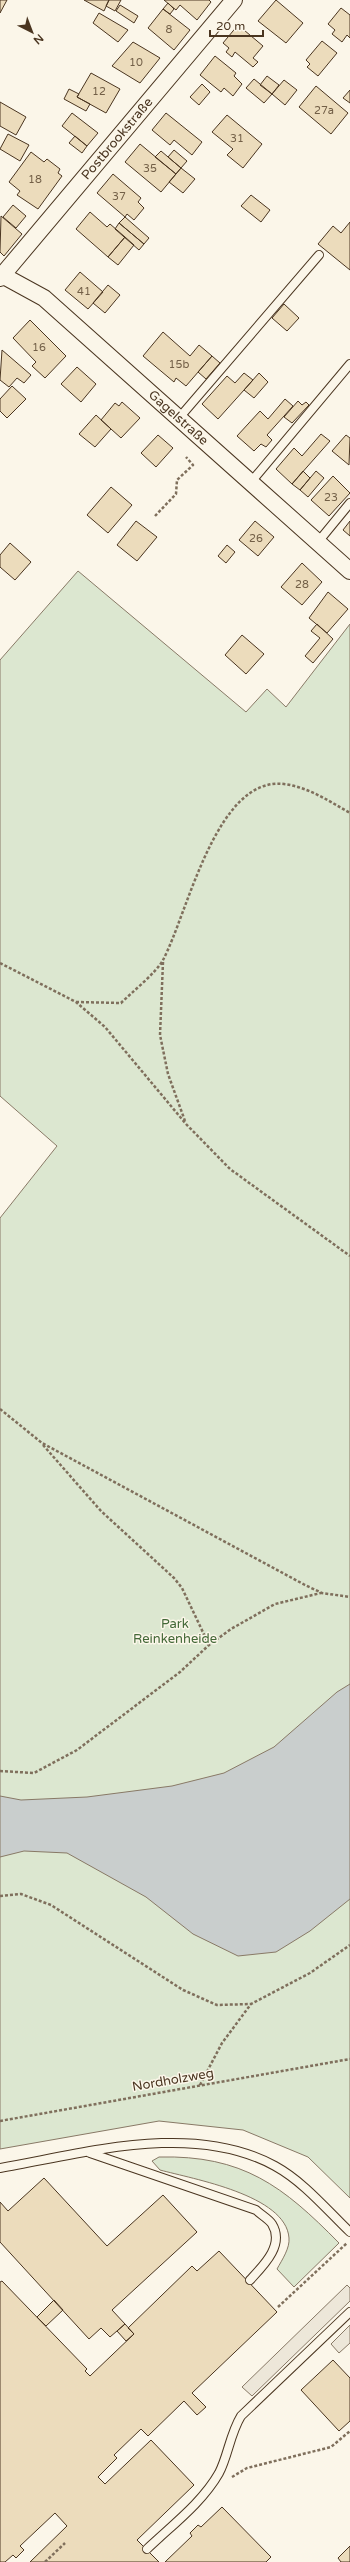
<svg xmlns="http://www.w3.org/2000/svg" width="350" height="2562" font-family="'Varela Round',sans-serif">
  <style>
    .green { fill: #dce7d0; stroke: #887966 }
    .parking { fill: #ede7d9; stroke: #887966 }
    .water { fill: #c9cecd; stroke: #887966 }
    .building { fill: #ecdcbc; stroke: #4a3520 }
    .lines { fill: none; stroke-linecap: round; stroke-linejoin: round }
    .service-casing { stroke: #4a3520; stroke-width: 10 }
    .minor-casing { stroke: #4a3520; stroke-width: 18 }
    .path { stroke: #7f6f5c; stroke-width: 2.5; stroke-dasharray: 3 2; stroke-linecap: butt }
    .service { stroke: #fbf6e9; stroke-width: 8 }
    .minor { stroke: #fbf6e9; stroke-width: 16 }
    .labels { text-anchor: middle; dominant-baseline: central; stroke-width: 3; stroke-linejoin: round; paint-order: stroke }
    .number-label { font-size: 11px; fill: #725f47 }
    .street-label { font-size: 13px; fill: #4a3520; stroke: #fbf6e9 }
    .park-label { font-size: 13px; fill: #436837; stroke: #fbf6e9 }
  </style>
  <rect width="100%" height="100%" fill="#fbf6e9"/>
  <path class="green" d="M78,571L246,712L267,689L286,707L350,624V2198L308,2157L243,2130L159,2121L0,2149V1218L57,1146L0,1096V660Z
    M159,2157C243,2155 283,2186 339,2243L294,2287L277,2269C282,2260 290,2248 289,2238C286,2195 193,2179 160,2170L152,2161Z"/>
  <path class="parking" d="M347,2285L350,2288V2301L252,2396L242,2387Z
    M350,2325V2343L339,2353L331,2344Z"/>
  <path class="water" d="M350,1684V1899L310,1931L276,1952L238,1956L193,1934L146,1897L67,1853L24,1851L0,1857V1796L21,1800L87,1797L172,1786L224,1773L274,1747L337,1692Z"/>
  <path class="building" d="M0,0H7L0,13Z
    M84,0H109L104,11Z
    M109,0H121L115,11L106,6Z
    M164,0H209L211,2L197,20L180,5L176,10Z
    M276,0L303,23L286,43L258,21Z
    M168,3L174,9L170,14L163,9Z
    M120,5L138,16L134,23L116,11Z
    M341,8L350,15V38L347,35L342,42L332,34L335,30L328,24Z
    M163,9L190,30L174,50L148,28Z
    M99,13L128,30L118,42L93,23Z
    M238,25L263,46L253,58L258,62L253,67L235,52L232,57L226,52L229,48L223,43Z
    M322,41L337,53L318,76L307,67L310,64L306,60Z
    M133,42L160,58L140,83L112,66Z
    M215,56L236,73L234,76L242,84L233,96L224,88L221,92L200,75Z
    M91,73L120,89L106,113L77,97Z
    M267,76L279,85L272,94L260,85Z
    M254,79L272,94L264,103L246,88Z
    M284,80L297,90L285,105L272,94Z
    M202,84L210,92L199,105L190,97Z
    M316,86L348,113L331,134L299,107Z
    M69,89L79,94L77,97L90,104L86,111L64,99Z
    M350,90V103L343,98Z
    M0,102L26,117L16,135L0,126Z
    M72,113L98,133L87,146L62,126Z
    M166,113L202,142L192,155L174,140L170,145L152,130Z
    M227,115L262,144L243,168L227,155L233,149L212,132Z
    M8,134L29,145L20,161L0,149Z
    M75,136L87,146L82,153L69,143Z
    M140,144L176,174L161,192L125,162Z
    M174,150L187,161L181,168L168,157Z
    M161,151L181,168L176,174L155,157Z
    M31,152L44,162L47,159L60,169L58,173L62,176L38,209L17,195L20,191L9,182Z
    M181,168L195,179L183,193L169,182Z
    M113,174L141,198L138,202L144,208L134,220L127,214L125,217L97,193Z
    M251,195L270,210L261,222L241,206Z
    M13,205L26,216L16,228L3,217Z
    M90,212L107,227L110,224L125,237L108,257L76,229Z
    M1,216L22,234L4,256L0,252Z
    M125,217L149,238L144,244L119,223Z
    M350,222V270L318,244L333,226L341,233Z
    M119,223L144,244L139,250L115,229Z
    M125,237L134,245L118,265L108,257Z
    M80,272L103,292L88,309L65,290Z
    M108,285L120,295L105,313L93,303Z
    M284,304L299,318L287,331L272,318Z
    M30,320L66,356L45,378L32,366L36,362L13,338Z
    M163,332L190,356L199,345L212,356L186,386L176,378L174,382L143,356Z
    M2,350L31,375L24,383L17,378L9,387L0,380Z
    M212,356L220,363L206,379L198,372Z
    M77,367L96,384L81,402L61,384Z
    M244,373L253,380L218,419L202,404L227,376L235,383Z
    M259,373L268,382L254,398L244,390Z
    M12,386L26,399L7,418L0,411V399Z
    M285,399L293,406L267,435L272,440L266,447L261,444L254,451L237,436L260,411L268,419Z
    M298,401L302,405L306,402L309,405L292,423L284,417Z
    M122,402L140,418L121,438L101,420L115,403L119,406Z
    M96,415L111,429L95,447L79,434Z
    M321,434L330,441L292,484L276,469L294,448L302,456Z
    M158,435L173,448L156,467L141,453Z
    M346,435L350,438L349,465L332,451Z
    M303,471L310,478L300,490L292,484Z
    M316,471L324,478L308,497L300,490Z
    M333,476L350,493L329,516L311,500Z
    M111,487L132,505L108,533L87,515Z
    M136,521L157,537L137,561L117,545Z
    M255,521L274,537L258,556L239,540Z
    M350,521V536L343,530Z
    M10,543L31,562L15,580L0,567V555Z
    M227,545L235,552L226,563L218,556Z
    M302,563L322,582L302,605L281,587Z
    M328,592L348,609L327,633L309,618Z
    M317,624L333,639L313,663L305,656L320,638L311,631Z
    M242,635L264,654L246,674L225,655Z
    M44,2178L107,2246L163,2195L197,2232L112,2310L125,2324L110,2337L101,2328L89,2339L0,2242V2202L8,2211Z
    M219,2251L277,2312L192,2393L206,2407L197,2415L184,2401L148,2436L141,2429L114,2455L117,2458L98,2477L105,2484L151,2440L194,2485L137,2540L159,2562H30L67,2526L55,2513L20,2546L24,2550L16,2558L13,2555L5,2562H0V2282L2,2281L87,2369L85,2371L90,2376L134,2334L128,2328L192,2266L197,2271Z
    M54,2300L63,2310L46,2326L37,2317Z
    M125,2324L134,2334L126,2341L117,2331Z
    M333,2360L350,2378V2421L339,2431L301,2390Z
    M222,2507L271,2557L266,2562H165L192,2536L190,2533L198,2525L201,2527Z
    M350,2546V2562H341L338,2558Z"/>
  <g class="lines">
    <defs>
      <path id="service" d="M179,418L319,255
        M251,482L350,364
        M318,542L350,503
        M90,2153L256,2210C260,2214 269,2219 272,2224C285,2245 263,2266 250,2280
        M0,2168C87,2153 193,2121 275,2166C304,2182 327,2210 350,2232
        M147,2549C171,2526 202,2503 219,2473C228,2456 230,2434 241,2416L350,2312"/>
      <g id="minor">
        <path id="s1" d="M0,274L44,298L350,571"/>
        <path id="s2" d="M0,278L234,0"/>
      </g>
    </defs>
    <use href="#service" class="service-casing"/>
    <use href="#minor" class="minor-casing"/>
    <path class="path" d="M155,516L176,494L177,480L193,465L186,457
      M163,962L160,1035L168,1074L185,1121
      M0,963L76,1002L105,1027L186,1124L230,1169L350,1256
      M76,1002L121,1003C132,992 156,973 163,960C188,913 216,776 284,784C308,787 329,801 350,813
      M0,1409L42,1443L305,1585L322,1593L350,1597
      M43,1445L101,1511L174,1578L182,1588L209,1645
      M0,1771L34,1773L77,1750L180,1672L209,1645L231,1629L275,1604L321,1593
      M0,1896L21,1894L51,1905L183,1990L217,2005L251,2004
      M200,2085L222,2043L251,2004L310,1973L350,1945
      M0,2121L350,2059
      M278,2307L347,2243
      M232,2477L247,2468L331,2447L350,2431
      M45,2562L65,2543"/>
    <use href="#service" class="service"/>
    <use href="#minor" class="minor"/>
  </g>
  <g class="labels">
    <g class="number-label">
      <text x="169" y="29">8</text>
      <text x="136" y="62">10</text>
      <text x="99" y="91">12</text>
      <text x="324" y="110">27a</text>
      <text x="237" y="138">31</text>
      <text x="150" y="168">35</text>
      <text x="35" y="179">18</text>
      <text x="119" y="196">37</text>
      <text x="84" y="291">41</text>
      <text x="39" y="347">16</text>
      <text x="179" y="364">15b</text>
      <text x="331" y="497">23</text>
      <text x="256" y="538">26</text>
      <text x="302" y="584">28</text>
    </g>
    <g class="street-label">
      <text stroke="none"><textPath href="#s2" startOffset="182">Postbrookstraße</textPath></text>
      <text stroke="none"><textPath href="#s1" startOffset="230">Gagelstraße</textPath></text>
      <text transform="translate(173 2080) rotate(-10)">Nordholzweg</text>
    </g>
    <g class="park-label">
      <text x="175" y="1624">Park<tspan x="175" dy="15">Reinkenheide</tspan></text>
    </g>
  </g>
  <g transform="translate(32 32) rotate(138)" stroke="#fbf6e9" stroke-width="3" paint-order="stroke">
  <path d="M0-3L7 15L0 10L-7 15Z" fill="#4a3520"/>
  <text y="-6" font-size="11" font-weight="bold" text-anchor="middle" fill="#4a3520">N</text>
  </g>
  <path d="M210 30v6h53v-6" fill="none" stroke="#4a3520" stroke-width="2"/>
  <text x="216" y="30" font-size="12" fill="#4a3520" stroke="#fbf6e9" stroke-width="3" paint-order="stroke">20 m</text>
</svg>
